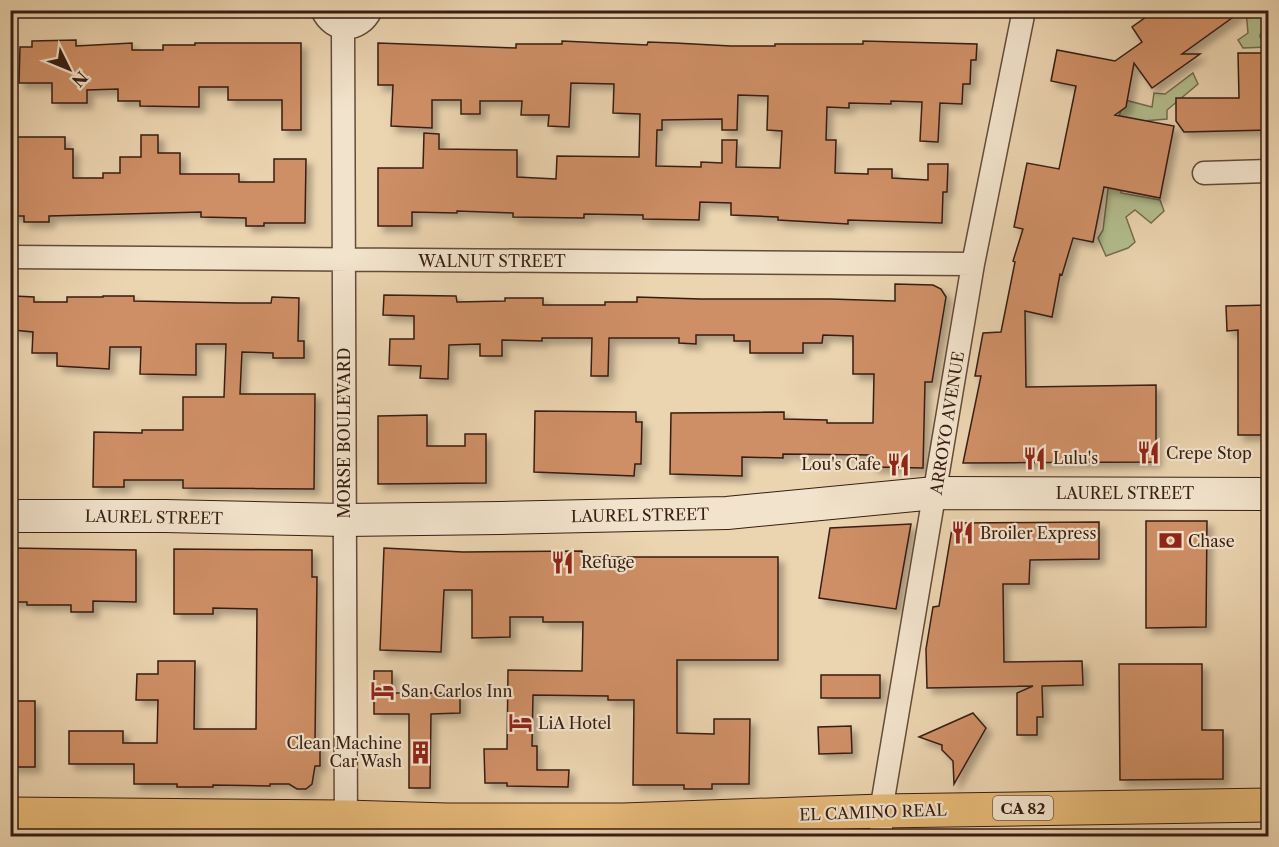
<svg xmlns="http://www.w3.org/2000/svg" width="1279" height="847" font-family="'Libre Caslon Text',serif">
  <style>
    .green { fill: #b3bd8e; stroke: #756d50; stroke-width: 1.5 }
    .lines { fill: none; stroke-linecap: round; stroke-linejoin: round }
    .stream { stroke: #757875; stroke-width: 6 }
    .building { fill: #cf8f66; stroke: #371d13; stroke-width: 1.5; fill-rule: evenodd; filter: url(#shadow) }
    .street-casing { stroke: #644b3a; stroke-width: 25 }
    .secondary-casing { stroke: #371d13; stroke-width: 34 }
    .primary-casing { stroke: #371d13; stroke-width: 35 }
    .street { stroke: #f2e3cc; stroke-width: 22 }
    .secondary { stroke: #f2e3cc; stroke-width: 32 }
    .primary { stroke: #e6ba78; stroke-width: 33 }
    .labels { text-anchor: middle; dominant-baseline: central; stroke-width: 4.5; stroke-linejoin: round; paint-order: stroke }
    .shield { fill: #f2e3cc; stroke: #6f584a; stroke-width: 1.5 }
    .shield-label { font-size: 15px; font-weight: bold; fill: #371d13 }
    .street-label { font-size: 16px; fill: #371d13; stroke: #f2e3cc }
    .poi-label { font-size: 16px; fill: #371d13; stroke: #f2e3cc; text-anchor: start }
  </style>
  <defs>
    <filter id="shadow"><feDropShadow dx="5.5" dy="5.5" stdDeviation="3" flood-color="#0004"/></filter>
  </defs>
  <rect width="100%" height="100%" fill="#ebd4b0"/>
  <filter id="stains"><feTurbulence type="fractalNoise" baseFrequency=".00333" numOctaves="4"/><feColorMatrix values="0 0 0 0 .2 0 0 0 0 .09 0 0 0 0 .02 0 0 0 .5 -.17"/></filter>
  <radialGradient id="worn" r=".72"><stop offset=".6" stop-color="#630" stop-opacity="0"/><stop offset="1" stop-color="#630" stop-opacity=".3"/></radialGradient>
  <path class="green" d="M1246,11H1268V47L1243,48L1238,40L1248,33Z
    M1193,73L1198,84L1167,110V119L1131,122L1121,193L1160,200L1164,211L1151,223L1135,210L1126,217L1135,242L1128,248L1106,256L1098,238L1103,230L1116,124L1125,100L1152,107L1154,93L1165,94Z"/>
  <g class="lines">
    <path class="stream" d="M1262,36L1268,23"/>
  </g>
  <path class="building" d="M1156,10H1243L1182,54H1200L1152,88L1134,63L1126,107L1115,115L1174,126L1160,198L1104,187L1093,242L1073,238L1062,275L1060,274L1052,317L1025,311L1026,387L1156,385V462L963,463L981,376H975L983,333L1001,332L1015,262L1013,261L1023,229L1014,227L1027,163L1059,169L1076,86L1051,81L1057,50L1115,61L1142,42L1132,27Z
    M76,40V46L132,43V50H163V45H195V43H301V130H282V100H228V87H199V107L140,106V101H118V89L87,90V103H52V83H19L20,47H32V41Z
    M562,41L647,45L648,42L675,43L731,46H775V44H863V41L977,44L976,60H971L970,84H963L962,104L940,103L938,142L920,141L922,102L891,101V104L849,103V108L827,107L826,140H836L835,173L868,174V169H892V178L928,180V164H948L947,192H943L942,223L848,220V224L778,220V217L731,215V203L700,202L699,220L643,219V215L584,214V218L513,217V213L457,211V213L412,212V226H378V168H423L424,133L439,134V149L517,150V177L556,179L557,156L639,157L640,114L613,113L614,84L571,83L569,127L548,126L549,115H521L522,101H480V114H461V100H432V128L391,126L393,85H378V43L516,48V44H562ZM738,95L768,96L767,130L782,131L780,168L736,167L737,140H722V163L701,162V167L656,166L657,130H662V120L722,119V130H737Z
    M1238,53H1269V67H1267L1269,130L1184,132L1176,121V98H1239Z
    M141,135H158V153H180V174H239V182H274V159H306L305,223H264V226H246V218L201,217V212L49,216V222H24V216H11L12,137H65V149H73V178H103V173H120V157H141Z
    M895,284L933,285L941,289L946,297L932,382H925L923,468L872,467L873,455L783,454V458L742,457V476L670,474L671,413L784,412V419L827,420V423H873L874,374H853V336L823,335L822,343H803V353H750V341H734V335H696V344L679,343V338H609L608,376H591L592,338H542V341L502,340V356H480V344L449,345L448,379L420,378L421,366L389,365L390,339H414V316L383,315L384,295L456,296L457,302L505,301V298H543V305H605V302H637V297L701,299H830L895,301Z
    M14,296L34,297V302H67V297H103V296H134V301L238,303H271L272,297L299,298L298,341H304V358H273V353L242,352L240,394H315L314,489L183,488V480H124V487H93L94,432L142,433V430H183V397H224L226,344H196V375L140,374L141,347H110L109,369L57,366V353H32L33,332L13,330Z
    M1269,305V435H1238V330L1227,331L1226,306Z
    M535,411L636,412V422H642L641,464H635L634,476L534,472Z
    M427,415V446H465V434H486V483L378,484V416Z
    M1146,521H1207L1206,627L1146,628Z
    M1099,522V559L1030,560L1029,584H1003L1004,662L1082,661L1083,685L1042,686L1043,717H1037V735H1017V693L1033,686L927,688L926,649L933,607L939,606L952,529L959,523Z
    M911,524L896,609L819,598L830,528Z
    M10,548L136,550V602L93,601V612H71V605H27V602H10Z
    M384,548L463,552L582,551V557H778V660H677V733L714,734V719H750L749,784H712V789H684V785H633L634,700H608V696L533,695L532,746H537V770H569L568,787L507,786V783H485L484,749H507L508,670L582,671L583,622H543V617H510V637L472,638V590H444L441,652L380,650Z
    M174,549L312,550V577H317L315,740H320V766H315L312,784L306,789H297L289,784H270V786L213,785V787H177V784H134V764H69V731H123V743H157L158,700H136L137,674H158V661H195L194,729H256L257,609L213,608V614H174Z
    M1119,664H1202V730H1223V779L1120,780Z
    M374,671H392V693H460V713L431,714L430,788H409V714H374Z
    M821,675H880V698H821Z
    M10,701H35V767H10Z
    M973,713L986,728L954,784L953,761L942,750V745L919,737Z
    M851,726L852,753L819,754L818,727Z"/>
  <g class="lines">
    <defs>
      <path id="street" d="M322,10C333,34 360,33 371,10
        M343,29L346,836
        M1204,173L1268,171
        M10,257L973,264
        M881,836V811L973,264L1024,10"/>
      <path id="secondary" d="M10,516H165L344,520L500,518L727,513L935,493L1268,494"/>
      <path id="primary" d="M10,814L346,817L447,820H623L881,811L1268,805"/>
    </defs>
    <use href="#street" class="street-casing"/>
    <use href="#secondary" class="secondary-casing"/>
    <use href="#primary" class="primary-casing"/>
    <use href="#street" class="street"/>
    <use href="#secondary" class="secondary"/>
    <use href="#primary" class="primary"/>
  </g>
  <defs>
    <symbol id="restaurant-bare" viewBox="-9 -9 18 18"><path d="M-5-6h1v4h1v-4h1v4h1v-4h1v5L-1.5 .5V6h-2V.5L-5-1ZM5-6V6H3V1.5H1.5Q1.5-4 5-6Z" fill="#8f2418" stroke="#f2e3cc" stroke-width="2.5" paint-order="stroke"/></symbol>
    <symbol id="bank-bare" viewBox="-9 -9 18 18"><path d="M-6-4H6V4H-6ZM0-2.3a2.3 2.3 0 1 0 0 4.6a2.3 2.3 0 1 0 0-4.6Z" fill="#8f2418" stroke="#f2e3cc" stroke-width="2.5" paint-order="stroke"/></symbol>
    <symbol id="hotel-bare" viewBox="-9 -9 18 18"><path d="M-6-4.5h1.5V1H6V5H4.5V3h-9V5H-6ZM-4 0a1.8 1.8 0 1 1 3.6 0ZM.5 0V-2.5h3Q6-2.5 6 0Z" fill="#8f2418" stroke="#f2e3cc" stroke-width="2.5" paint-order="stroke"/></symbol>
    <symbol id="building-bare" viewBox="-9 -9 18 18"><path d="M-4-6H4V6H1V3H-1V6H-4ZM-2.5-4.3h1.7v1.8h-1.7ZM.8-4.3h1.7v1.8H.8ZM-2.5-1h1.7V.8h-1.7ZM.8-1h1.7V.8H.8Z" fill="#8f2418" stroke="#f2e3cc" stroke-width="2.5" paint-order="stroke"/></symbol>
  </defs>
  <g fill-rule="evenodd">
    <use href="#restaurant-bare" x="1132" y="436" width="33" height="33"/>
    <use href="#restaurant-bare" x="1018" y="442" width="33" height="33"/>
    <use href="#restaurant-bare" x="882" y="448" width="33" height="33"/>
    <use href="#restaurant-bare" x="946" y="516" width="33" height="33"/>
    <use href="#bank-bare" x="1154" y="524" width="33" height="33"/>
    <use href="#restaurant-bare" x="546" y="546" width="33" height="33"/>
    <use href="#hotel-bare" x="366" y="674" width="33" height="33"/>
    <use href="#hotel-bare" x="504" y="706" width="33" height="33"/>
    <use href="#building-bare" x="404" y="736" width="33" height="33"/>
  </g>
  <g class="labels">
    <rect class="shield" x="993" y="796" width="60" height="24" rx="4.5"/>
    <g class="shield-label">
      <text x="1023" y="808">CA 82</text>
    </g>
    <g class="street-label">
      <text x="492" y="261">WALNUT STREET</text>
      <text transform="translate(947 423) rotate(-81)">ARROYO AVENUE</text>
      <text transform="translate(344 433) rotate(-90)">MORSE BOULEVARD</text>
      <text x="1125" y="493">LAUREL STREET</text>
      <text transform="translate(640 515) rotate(-1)">LAUREL STREET</text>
      <text transform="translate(154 517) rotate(1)">LAUREL STREET</text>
      <text transform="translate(873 812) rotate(-2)">EL CAMINO REAL</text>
    </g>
    <g class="poi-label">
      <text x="1166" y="453">Crepe Stop</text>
      <text x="1053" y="458">Lulu's</text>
      <text x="881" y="464" text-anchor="end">Lou's Cafe</text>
      <text x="980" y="533">Broiler Express</text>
      <text x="1188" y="541">Chase</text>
      <text x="581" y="562">Refuge</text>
      <text x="401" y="691">San Carlos Inn</text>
      <text x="538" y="723">LiA Hotel</text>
      <text x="402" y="743" text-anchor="end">Clean Machine<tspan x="402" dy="18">Car Wash</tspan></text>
    </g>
  </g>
  <rect width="1279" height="847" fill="none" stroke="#ebd4b0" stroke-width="36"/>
  <rect x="12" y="12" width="1255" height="823" fill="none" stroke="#371d13" stroke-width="3"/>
  <rect x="18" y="18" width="1243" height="811" fill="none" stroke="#371d13" stroke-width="1.5"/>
  <g transform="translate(69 69) rotate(133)" stroke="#f2e3cc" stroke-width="4.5" paint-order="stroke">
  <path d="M0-4.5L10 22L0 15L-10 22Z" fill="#371d13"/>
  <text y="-9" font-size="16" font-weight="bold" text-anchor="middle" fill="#371d13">N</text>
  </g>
  <rect width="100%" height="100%" filter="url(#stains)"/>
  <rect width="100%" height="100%" fill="url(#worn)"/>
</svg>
